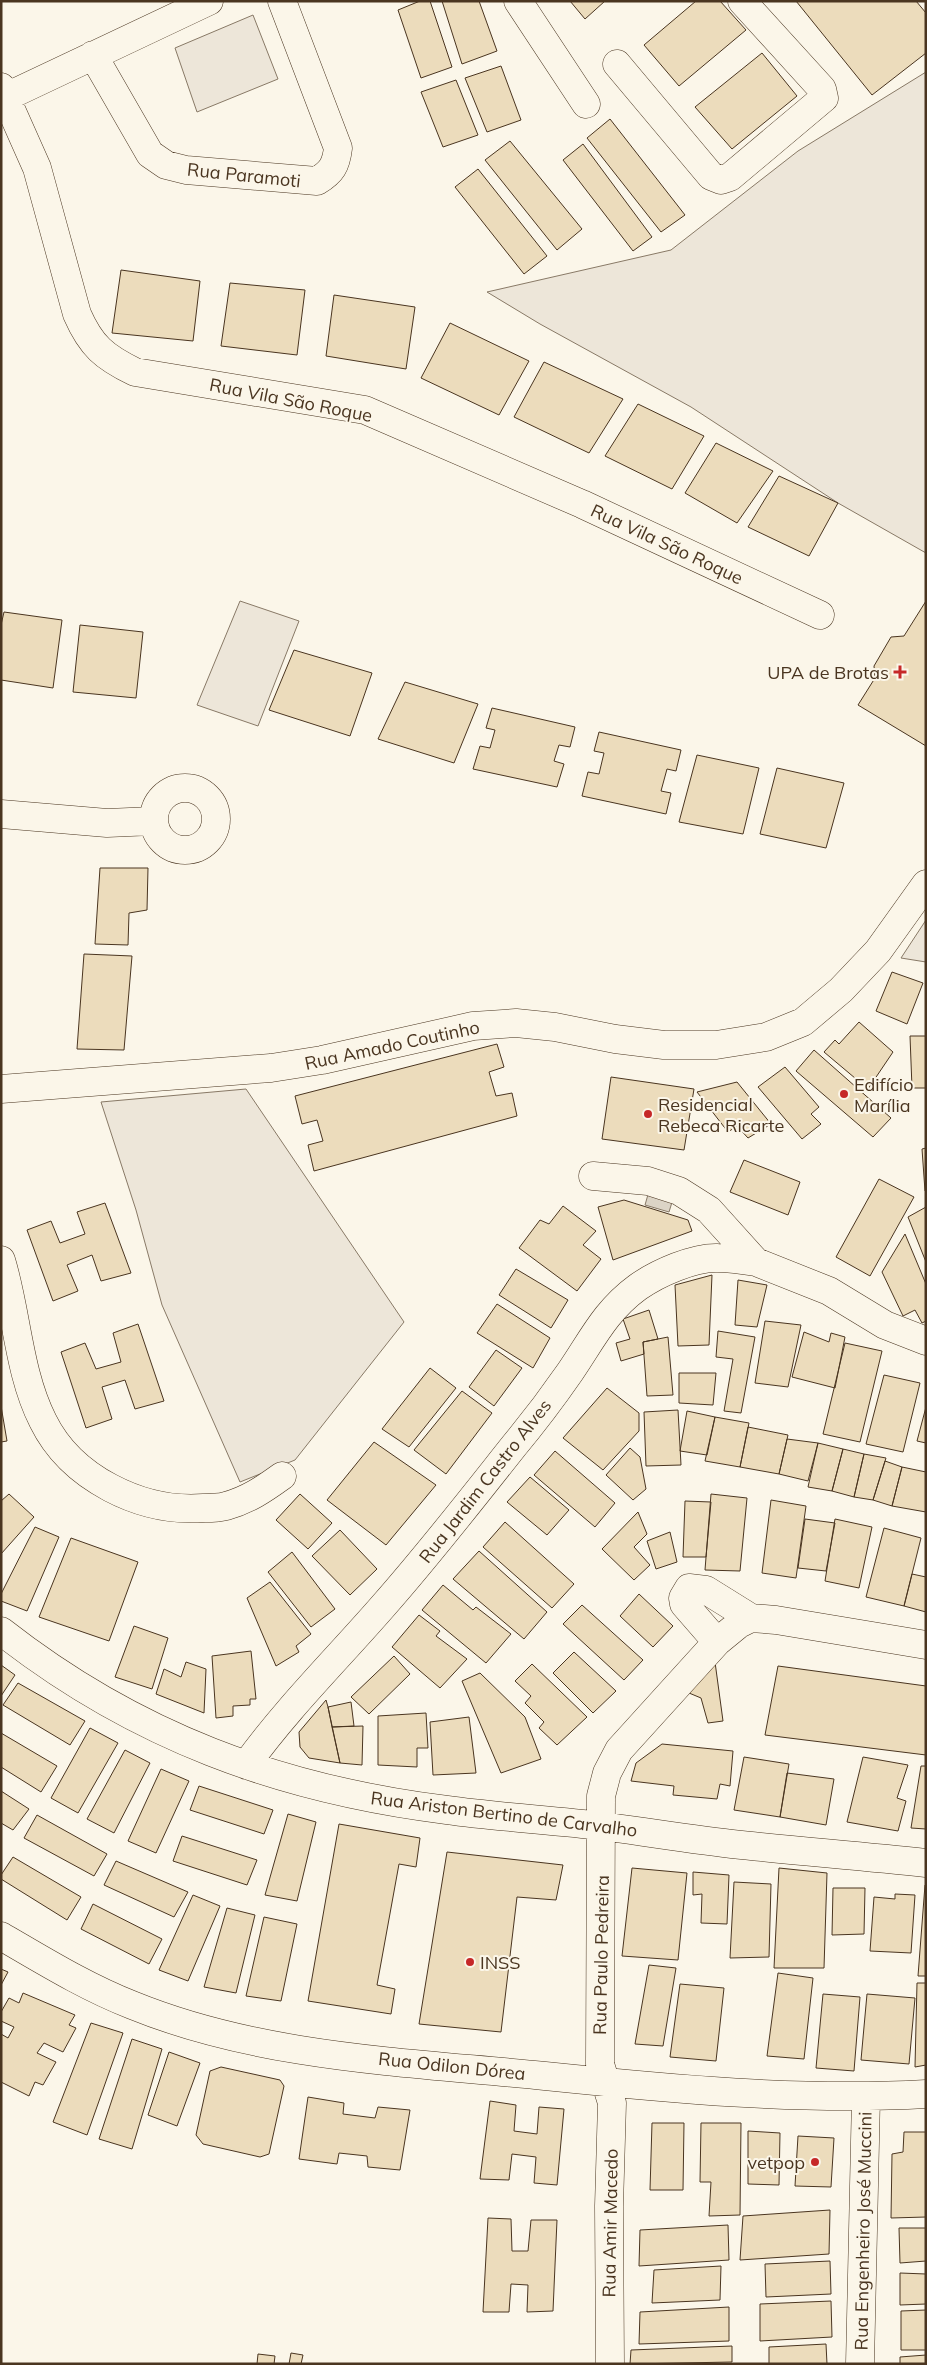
<svg xmlns="http://www.w3.org/2000/svg" width="927" height="2365" font-family="Mulish,sans-serif">
  <style>
    .green { fill: #ede6d9; stroke: #887966 }
    .water { fill: #dcd4c6; stroke: #887966 }
    .building { fill: #ecdcbc; stroke: #4a3520 }
    .lines { fill: none; stroke-linecap: round; stroke-linejoin: round }
    .minor-casing { stroke: #4a3520; stroke-width: 29 }
    .minor { stroke: #fbf6e9; stroke-width: 28 }
    .poi-dot { fill: #c62828; stroke: #fbf6e9; stroke-width: 2 }
    .labels { text-anchor: middle; dominant-baseline: central; stroke-width: 4; stroke-linejoin: round; paint-order: stroke }
    .street-label { font-size: 18px; fill: #4a3520; stroke: #fbf6e9 }
    .poi-label { font-size: 18px; fill: #4a3520; stroke: #fbf6e9; text-anchor: start }
  </style>
  <rect width="100%" height="100%" fill="#fbf6e9"/>
  <path class="green" d="M253,15L278,79L197,112L175,48Z
    M926,72V553L838,503L691,407L540,324L487,292L671,250L798,151Z
    M240,601L299,621L258,726L197,705Z
    M926,920V962L901,958Z
    M246,1089L404,1322L295,1460L240,1482L162,1305L136,1210L101,1102Z"/>
  <path class="water" d="M649,1191L673,1199L669,1212L645,1205Z"/>
  <path class="building" d="M420,1H430L452,67L421,78L398,10Z
    M442,1H479L497,51L462,64Z
    M570,1H605L585,19Z
    M696,1H720L746,30L679,86L644,45Z
    M796,1H916L926,13V53L872,95Z
    M762,53L797,96L732,149L695,107Z
    M501,66L521,120L487,132L465,78Z
    M456,80L478,135L443,147L421,92Z
    M610,119L685,215L661,232L587,138Z
    M510,141L582,229L557,250L485,160Z
    M583,144L652,237L633,251L563,160Z
    M478,169L547,256L524,274L455,187Z
    M121,270L200,281L193,341L112,333Z
    M230,283L305,290L297,355L221,346Z
    M334,295L415,307L406,369L326,356Z
    M450,323L529,361L499,415L421,378Z
    M544,362L623,399L589,453L514,417Z
    M638,404L704,436L672,489L605,456Z
    M716,443L773,471L737,523L685,493Z
    M779,476L838,503L809,556L748,527Z
    M926,601V746L858,705L875,678L874,666L891,637L904,636Z
    M4,612L62,620L53,688L1,680V625Z
    M80,625L143,632L136,698L73,692Z
    M294,650L372,673L350,736L269,710Z
    M405,682L478,704L454,763L378,739Z
    M492,708L575,727L570,747L559,745L554,761L564,764L557,787L473,769L480,746L490,748L495,730L486,728Z
    M599,732L681,750L676,771L667,769L661,791L671,793L666,814L582,796L588,772L599,774L604,753L594,751Z
    M697,755L759,768L743,834L679,822Z
    M777,768L844,783L826,848L760,834Z
    M100,868H148L147,910L129,913L128,945L95,944Z
    M84,954L132,956L124,1050L77,1049Z
    M892,972L923,983L907,1024L876,1011Z
    M859,1022L893,1052L868,1089L824,1052L835,1040L839,1044Z
    M910,1036H926V1088H912Z
    M497,1044L504,1067L489,1072L496,1096L512,1093L517,1116L314,1171L308,1145L323,1141L317,1120L302,1124L295,1096Z
    M814,1050L891,1118L873,1137L796,1071Z
    M785,1067L819,1107L811,1114L821,1124L802,1139L758,1087Z
    M611,1077L694,1089L684,1150L602,1139Z
    M737,1082L771,1124L748,1138L737,1126L728,1132L697,1092Z
    M926,1148V1191H925L922,1149Z
    M744,1160L800,1182L788,1215L730,1192Z
    M879,1179L914,1197L870,1276L836,1257Z
    M624,1200L688,1220L692,1231L613,1260L598,1207Z
    M105,1203L131,1273L101,1281L92,1255L67,1265L78,1291L53,1301L27,1230L51,1221L60,1243L85,1234L77,1212Z
    M563,1206L596,1231L583,1245L601,1259L577,1291L519,1248L540,1220L549,1224Z
    M926,1207V1262L908,1217Z
    M905,1234L926,1284V1321L922,1323L915,1310L903,1316L882,1272Z
    M516,1269L568,1300L551,1328L499,1295Z
    M712,1275L709,1345L678,1346L675,1285Z
    M738,1280L767,1285L757,1327L735,1325Z
    M497,1304L550,1338L533,1368L477,1333Z
    M649,1310L658,1339L643,1342L644,1354L621,1361L616,1343L630,1339L623,1319Z
    M765,1321L801,1325L788,1387L755,1383Z
    M138,1324L164,1401L135,1409L125,1380L102,1387L112,1419L86,1428L61,1352L85,1343L96,1369L121,1362L113,1333Z
    M718,1331L755,1337L741,1413L724,1411L733,1359L716,1357Z
    M804,1332L829,1342L831,1333L845,1337L835,1388L792,1377Z
    M668,1337L673,1395L647,1396L643,1342Z
    M845,1343L882,1351L860,1442L823,1434Z
    M496,1350L522,1368L494,1406L469,1387Z
    M430,1368L456,1388L409,1447L382,1429Z
    M679,1373H716L713,1405L679,1403Z
    M884,1375L920,1383L903,1452L866,1444Z
    M607,1388L639,1413V1431L603,1470L563,1438Z
    M462,1391L492,1413L446,1474L414,1450Z
    M1,1406L7,1441L1,1442Z
    M926,1407V1443L917,1441Z
    M678,1410L681,1465L646,1466L644,1412Z
    M687,1411L715,1417L707,1455L680,1451Z
    M715,1417L749,1423L740,1467L705,1461Z
    M748,1427L788,1435L779,1474L740,1467Z
    M787,1439L818,1443L808,1481L779,1474Z
    M374,1442L436,1485L386,1545L327,1500Z
    M818,1443L843,1449L832,1491L808,1487Z
    M630,1448L640,1457L646,1489L633,1500L606,1475Z
    M843,1449L864,1454L854,1497L832,1491Z
    M555,1451L615,1503L595,1527L534,1475Z
    M864,1454L886,1458L873,1500L854,1497Z
    M885,1461L902,1467L892,1506L873,1500Z
    M902,1467L926,1472V1512L892,1506Z
    M530,1477L569,1510L547,1535L507,1502Z
    M9,1494L34,1517L1,1554V1501Z
    M300,1494L332,1523L308,1549L276,1520Z
    M711,1494L747,1498L740,1571L705,1570Z
    M771,1500L806,1506L796,1578L762,1573Z
    M685,1501L711,1502L706,1557H683Z
    M638,1512L647,1534L634,1547L650,1565L634,1580L602,1549Z
    M805,1519L835,1523L826,1571L798,1568Z
    M835,1519L872,1527L859,1588L825,1581Z
    M505,1522L574,1584L552,1608L483,1547Z
    M35,1527L59,1537L27,1611L1,1601V1594Z
    M884,1528L921,1538L904,1606L866,1597Z
    M340,1530L377,1569L350,1595L312,1556Z
    M670,1532L677,1562L656,1569L647,1541Z
    M71,1538L138,1562L109,1641L39,1617Z
    M479,1551L547,1612L524,1639L453,1579Z
    M292,1552L335,1609L311,1627L268,1572Z
    M912,1574L926,1577V1612L904,1606Z
    M270,1582L311,1634L296,1646L299,1652L276,1666L247,1598Z
    M443,1585L473,1610L476,1607L511,1634L486,1663L422,1610Z
    M639,1594L673,1626L653,1647L620,1616Z
    M582,1605L643,1660L624,1680L563,1624Z
    M419,1615L440,1631L436,1636L467,1659L440,1688L392,1647Z
    M134,1626L168,1638L152,1689L115,1677Z
    M251,1651L256,1699H250V1705L233,1706V1716L216,1718L212,1656Z
    M574,1652L616,1691L593,1713L553,1673Z
    M394,1656L410,1674L369,1714L351,1697Z
    M186,1662L206,1669L204,1713L156,1694L164,1669L181,1677Z
    M715,1662L723,1721L708,1723L701,1698L689,1693Z
    M532,1664L587,1717L557,1745L539,1728L544,1722L525,1703L531,1696L515,1681Z
    M1,1665L15,1675L1,1696Z
    M778,1666L926,1686V1755L765,1735Z
    M480,1673L525,1717L541,1759L501,1773L462,1681Z
    M18,1683L85,1721L70,1745L3,1705Z
    M326,1700L328,1707L340,1763L309,1758L300,1747L299,1732Z
    M351,1702L354,1726L332,1727L328,1707Z
    M426,1713L428,1748H417V1767L378,1765V1716Z
    M469,1717L476,1773L433,1775L430,1722Z
    M363,1726L362,1765L340,1763L332,1727Z
    M90,1728L118,1743L78,1813L51,1798Z
    M1,1733L57,1766L41,1792L1,1767Z
    M662,1744L733,1751L730,1786L720,1784L717,1799L673,1795L674,1786L631,1781L636,1763Z
    M125,1750L150,1763L114,1833L87,1819Z
    M744,1757L789,1764L780,1817L734,1810Z
    M863,1757L908,1765L897,1798L906,1801L898,1831L847,1822Z
    M921,1766H926V1829L911,1828Z
    M161,1769L189,1781L156,1853L128,1841Z
    M787,1773L834,1779L826,1825L780,1817Z
    M199,1786L273,1810L264,1834L190,1810Z
    M1,1791L29,1809L13,1830L1,1823Z
    M288,1814L316,1822L297,1901L265,1895Z
    M37,1815L107,1854L94,1876L24,1838Z
    M339,1824L420,1838L416,1867L399,1864L377,1985L395,1989L391,2014L308,2001Z
    M182,1836L257,1860L247,1885L173,1861Z
    M447,1852L563,1865L556,1900L517,1897L501,2032L419,2024Z
    M13,1857L81,1897L67,1920L1,1879V1875Z
    M116,1861L188,1892L174,1917L104,1885Z
    M632,1868L687,1873L678,1960L622,1956Z
    M779,1868L827,1873L824,1968H774Z
    M693,1872L729,1875L727,1924L701,1923L702,1894L693,1895Z
    M734,1882L771,1884L769,1957L730,1958Z
    M925,1885H926V1976H918Z
    M833,1888H865L864,1934L832,1935Z
    M895,1894L915,1895L911,1953L870,1951L874,1897L895,1899Z
    M193,1895L220,1906L188,1981L159,1970Z
    M93,1904L162,1939L149,1964L81,1929Z
    M227,1908L255,1915L236,1993L204,1987Z
    M264,1917L297,1924L281,2001L246,1996Z
    M649,1965L676,1968L663,2046L635,2044Z
    M1,1969L8,1972L1,1985Z
    M778,1973L813,1978L804,2059L767,2056Z
    M917,1983H926V2065L915,2067Z
    M680,1984L724,1988L716,2061L670,2057Z
    M23,1993L75,2015L69,2025L76,2028L63,2052L44,2043L37,2053L56,2062L43,2085L35,2082L29,2096L1,2082V2034L8,2038L14,2027L1,2021V2012L9,1998L19,2003Z
    M823,1994L860,1997L854,2071L816,2068Z
    M867,1994L915,1998L909,2064L861,2060Z
    M91,2023L123,2033L87,2135L53,2122Z
    M132,2039L162,2049L132,2149L99,2139Z
    M169,2052L200,2063L177,2126L148,2115Z
    M221,2067L280,2080L284,2086L269,2154L260,2157L203,2144L196,2135L210,2071Z
    M308,2097L344,2103L343,2114L375,2118L378,2107L410,2110L400,2170L368,2167L367,2156L339,2153L337,2164L299,2159Z
    M490,2101L516,2105L514,2131L537,2134L539,2107L564,2109L557,2185L534,2183L536,2157L512,2154L509,2180L480,2179Z
    M652,2123H684L683,2190H650Z
    M701,2123H741L740,2215L709,2216L711,2182H700Z
    M748,2131L780,2133L779,2185L748,2184Z
    M904,2132H926V2217L891,2218L892,2154L903,2152Z
    M798,2136L834,2138L831,2187L795,2186Z
    M830,2210L829,2254L740,2260L743,2216Z
    M488,2218L511,2219L512,2251H528L531,2220H557L553,2311L527,2312L528,2285L511,2284L509,2312H483Z
    M728,2225L729,2260L639,2266L640,2230Z
    M899,2228H926V2261L900,2263Z
    M830,2261L831,2294L766,2297L765,2264Z
    M721,2266L720,2300L652,2303L654,2270Z
    M900,2273L926,2274V2304L900,2305Z
    M831,2301L832,2337L760,2341V2304Z
    M729,2307V2341L639,2344L640,2312Z
    M926,2310V2350H901V2311Z
    M826,2344L827,2364H769V2347Z
    M732,2346V2362L630,2364L631,2350Z
    M291,2353L303,2355L301,2364H289Z
    M258,2354L275,2356L274,2364H257Z
    M926,2355V2364H900V2357Z"/>
  <g class="lines">
    <defs>
      <path id="minor" d="M518,1L586,104
        M93,55L150,154L166,165L186,170L317,181C332,172 336,165 338,148L282,1
        M617,64L711,176L721,180L730,177L824,98L822,89L742,1
        M1,87L37,168L77,314C91,346 104,357 135,372L365,410L582,504L820,615
        M6,97L209,1
        M154 819a31 31 0 1 1 62 0a31 31 0 1 1-62 0Z
        M1,814L107,823L153,821
        M1,1089L271,1068L322,1060L473,1026L516,1023L555,1027L615,1039L664,1045H716L766,1037L803,1022L841,990L878,951L926,884
        M593,1176L648,1181L679,1191L709,1210L756,1262L829,1291L885,1325L926,1341
        M1,1260C17,1312 18,1372 43,1421C71,1478 141,1513 204,1508C211,1508 219,1508 226,1506C248,1500 264,1489 282,1476
        M1,1631C135,1736 279,1789 447,1810C498,1817 550,1820 602,1826C645,1832 688,1839 732,1844C797,1851 861,1856 926,1863
        M717,1642L684,1604L683,1598L689,1588L706,1590L751,1618
        M246,1765C288,1707 337,1659 384,1605C429,1554 471,1500 513,1447C533,1423 552,1398 570,1372C592,1340 605,1311 638,1287C658,1273 694,1257 718,1258C731,1258 744,1260 756,1262
        M1,1936C44,1961 86,1987 132,2005C262,2058 407,2062 545,2076C671,2089 799,2101 926,2094
        M610,2364L609,2206L612,2103L600,2064L601,1796L607,1773L619,1750L717,1642L739,1624L751,1618L776,1620L926,1645
        M860,2364L866,2097"/>
    </defs>
    <use href="#minor" class="minor-casing"/>
    <use href="#minor" class="minor"/>
  </g>
  <g class="poi-dot">
    <path d="M897.5 664.5h5v5h5v5h-5v5h-5v-5h-5v-5h5z"/>
    <circle cx="844" cy="1094" r="5"/>
    <circle cx="648" cy="1114" r="5"/>
    <circle cx="470" cy="1962" r="5"/>
    <circle cx="815" cy="2162" r="5"/>
  </g>
  <g class="labels">
    <g class="street-label">
      <text transform="translate(244 175) rotate(6)">Rua Paramoti</text>
      <text transform="translate(291 400) rotate(11)">Rua Vila São Roque</text>
      <text transform="translate(667 544) rotate(25)">Rua Vila São Roque</text>
      <text transform="translate(392 1045) rotate(-12)">Rua Amado Coutinho</text>
      <text transform="translate(485 1481) rotate(-52)">Rua Jardim Castro Alves</text>
      <text transform="translate(504 1814) rotate(7)">Rua Ariston Bertino de Carvalho</text>
      <text transform="translate(601 1955) rotate(-89)">Rua Paulo Pedreira</text>
      <text transform="translate(452 2066) rotate(6)">Rua Odilon Dórea</text>
      <text transform="translate(610 2223) rotate(-89)">Rua Amir Macedo</text>
      <text transform="translate(863 2231) rotate(-89)">Rua Engenheiro José Muccini</text>
    </g>
    <g class="poi-label">
      <text x="889" y="672" text-anchor="end">UPA de Brotas</text>
      <text x="854" y="1084">Edifício<tspan x="854" dy="21">Marília</tspan></text>
      <text x="658" y="1104">Residencial<tspan x="658" dy="21">Rebeca Ricarte</tspan></text>
      <text x="480" y="1962">INSS</text>
      <text x="805" y="2162" text-anchor="end">vetpop</text>
    </g>
  </g>
  <rect width="927" height="2365" fill="none" stroke="#4a3520" stroke-width="5"/>
</svg>
